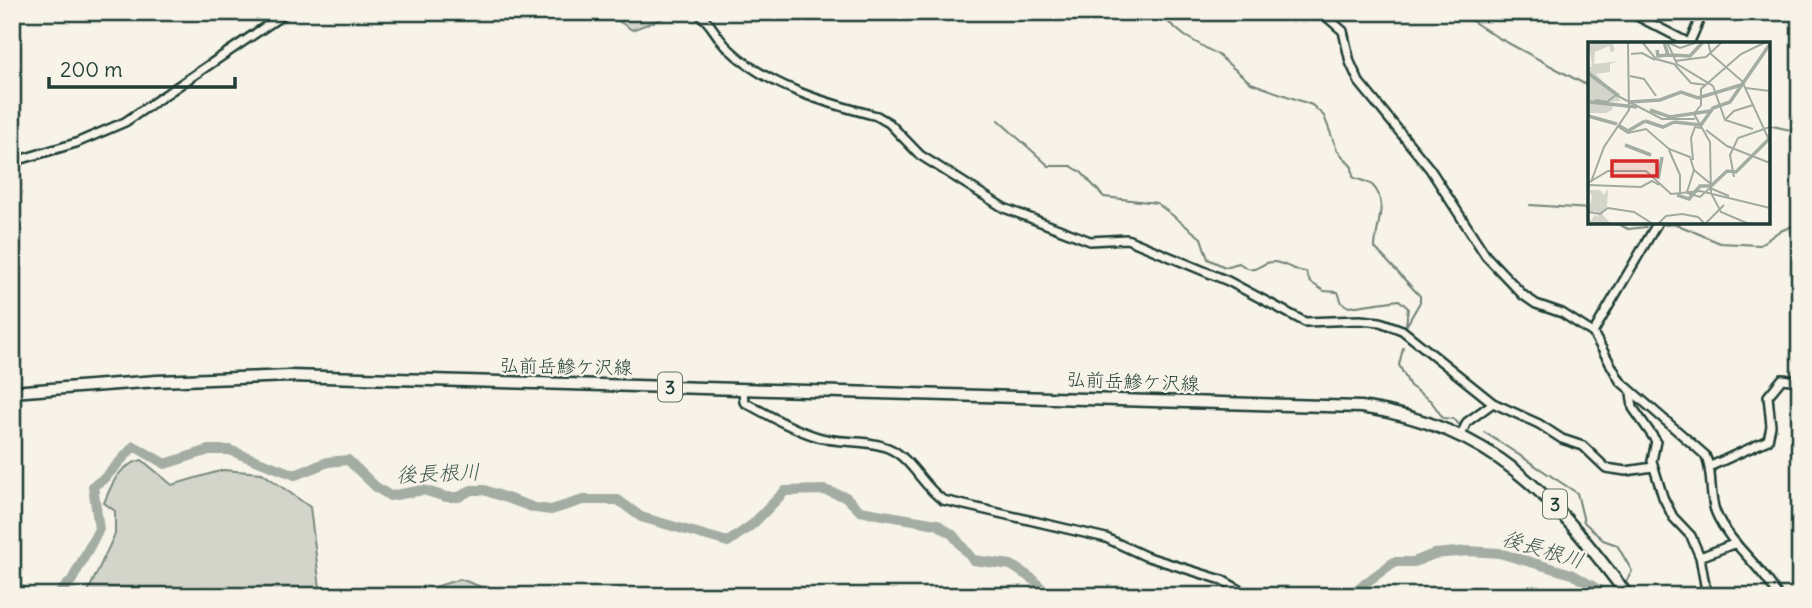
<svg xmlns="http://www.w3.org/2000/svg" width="1812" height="608" font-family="Delius,'Klee One',sans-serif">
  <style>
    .green { fill: #d3d5ca; stroke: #79897f; stroke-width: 2 }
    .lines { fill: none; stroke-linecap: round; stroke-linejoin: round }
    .stream { stroke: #6f8077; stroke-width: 2 }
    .river { stroke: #a4ada3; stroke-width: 10 }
    .minor-casing { stroke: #1f3d34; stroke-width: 12 }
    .major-casing { stroke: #1f3d34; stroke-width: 15 }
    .minor { stroke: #f7f3e8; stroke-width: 7 }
    .major { stroke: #f7f3e8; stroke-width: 10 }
    .labels { text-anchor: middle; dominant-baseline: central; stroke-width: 5; stroke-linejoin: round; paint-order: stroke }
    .shield { fill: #f7f3e8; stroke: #60746a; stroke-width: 2 }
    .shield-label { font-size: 18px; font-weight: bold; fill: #1f3d34 }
    .street-label { font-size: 19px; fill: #1f3d34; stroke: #f7f3e8 }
    .water-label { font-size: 21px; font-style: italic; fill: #405950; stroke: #f7f3e8 }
    .inset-river { fill: none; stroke: #a4ada3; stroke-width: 3.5 }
    .inset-road { fill: none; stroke: #a1aaa0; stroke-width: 2 }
    .view { fill: #d62828; fill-opacity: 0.15; stroke: #d62828; stroke-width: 3.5 }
    .inset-edge { fill: none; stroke: #1f3d34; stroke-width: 3.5 }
  </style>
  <rect width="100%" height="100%" fill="#f7f3e8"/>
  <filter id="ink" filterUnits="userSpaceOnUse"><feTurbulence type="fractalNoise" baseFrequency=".0143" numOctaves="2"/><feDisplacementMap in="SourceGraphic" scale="14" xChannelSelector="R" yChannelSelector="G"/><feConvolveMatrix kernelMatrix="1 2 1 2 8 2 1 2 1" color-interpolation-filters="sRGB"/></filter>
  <g filter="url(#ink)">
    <path class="green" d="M605,12H676L677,13L632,30Z
      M142,460L172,485L223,470L262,473L310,507L321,596H86L115,534V511L104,503C112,483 119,465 142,460Z
      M460,579L487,589L489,596H406Z"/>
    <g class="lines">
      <path class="stream" d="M1156,12L1185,36L1218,55L1251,83L1312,105L1324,116L1337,150L1352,167L1353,177C1359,181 1367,180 1373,186C1389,202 1375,229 1375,248L1420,296V302L1405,328
        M1458,12L1497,37L1590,87
        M998,120L1049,166H1071L1081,172L1104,197L1157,203L1201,238L1208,259L1225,267L1239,263C1260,278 1257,261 1274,262C1285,263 1294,271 1306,272L1310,282L1324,291L1338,292L1342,303L1349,307L1399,300L1408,308L1406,325
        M1768,125L1800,132
        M1530,205L1590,209
        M1615,222L1628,229L1646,227
        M1665,225L1676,224L1720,243L1760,245L1778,232L1800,223
        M1403,348L1399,365L1410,386L1431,401L1443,418L1453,419L1461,426
        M1484,432L1577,493L1584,522L1603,540L1617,545L1632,571L1627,580"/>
      <path class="river" d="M12,585L31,596
        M57,596L72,580L99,529L93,486L105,478L134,446L165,464L209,450H229L295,475L328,462L348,460L376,487L390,496L423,490L446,497H459L471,490H484L535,508L551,510L583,500H618L641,517L728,542L753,524L785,491L824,490L846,497L860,511L937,524L953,535L973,560L1011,565L1034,580L1048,596
        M1348,596L1394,562H1414L1434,554L1469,551L1499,553L1572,574L1609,596"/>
      <defs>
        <path id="minor" d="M697,12C712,22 716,38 729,49C768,87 826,103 877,116L889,123L920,155L1004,208L1090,241L1127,239L1228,281L1305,322L1360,320L1380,322L1402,330L1493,403L1539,424L1562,439L1583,446L1606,468L1626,471L1653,467
          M1321,12L1343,31L1350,62L1359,82L1430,169L1486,256L1523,295L1536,304L1562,313L1593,333L1620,381L1705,455C1714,473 1708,494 1716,513C1730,545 1762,566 1778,596
          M1629,12L1689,43
          M1689,44L1703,12
          M12,162L76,143L125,122L287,12
          M1593,333L1658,222
          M743,390L744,402C768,415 792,429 818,437C840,444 866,439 888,448C912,458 922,486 943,500L1106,538L1145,556L1222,580L1251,596
          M1631,393L1633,408L1656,441L1652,461L1663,497L1673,517L1691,536L1700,557L1707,596
          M1461,435L1467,422L1493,403
          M1711,466L1768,440L1771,426L1768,396L1782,379L1800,381
          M1700,557L1736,543"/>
        <path id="major" d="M12,392L157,381L290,376L1361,407C1494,427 1551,494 1628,596"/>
      </defs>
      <use href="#minor" class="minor-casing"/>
      <use href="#major" class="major-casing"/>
      <use href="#minor" class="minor"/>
      <use href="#major" class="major"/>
    </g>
  </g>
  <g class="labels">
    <g class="shield">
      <rect x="658" y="372.5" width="24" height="29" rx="5"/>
      <rect x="1543" y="489.5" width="24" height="29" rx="5"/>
    </g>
    <g class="shield-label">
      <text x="670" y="387">3</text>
      <text x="1555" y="504">3</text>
    </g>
    <g class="street-label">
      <text transform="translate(566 366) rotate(1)">弘前岳鰺ケ沢線</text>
      <text transform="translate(1133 381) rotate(2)">弘前岳鰺ケ沢線</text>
    </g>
    <g class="water-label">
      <text transform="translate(438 473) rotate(-2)">後長根川</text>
      <text transform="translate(1543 549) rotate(17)">後長根川</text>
    </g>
  </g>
  <g transform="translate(1588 42)">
    <rect width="182" height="182" fill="#f7f3e8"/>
    <path d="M0,0H24L27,8L23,11L21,4L7,10L6,22L31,19L22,22V30L8,32L33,59L22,60L25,67L18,71H0V27L5,23L0,22H4ZM20,147L19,165L14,172L23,182H0L7,173L11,175L8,169L0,172L4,155L1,148H12L16,153Z" fill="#d3d5ca"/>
    <path class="inset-river" d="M69,8L70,14L80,13L76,0M80,13L102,14L115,0M0,31L31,54M2,60L49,65M41,60L72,58L93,50L110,56L153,43M62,68L82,75L122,69M0,74L29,82M57,79L75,85L86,80M86,80L113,83L125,66L142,60L182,2M30,83L40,89L57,79M37,103L63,113M70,137L74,115M89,153L101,157L112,144H123L139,129L148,130L182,96"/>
    <path class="inset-road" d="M54,0L68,17L86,22L103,41L118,43M79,0L89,22L125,44L137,78L165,87M79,0L92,6L110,0M120,0L123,12L154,39L182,100M43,12L54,11L67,18M87,19L118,15L134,0M42,34L56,37L68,54M158,46L182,49M7,58L19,60L28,53L74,77H107M137,78L146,69L165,63M29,84L40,91L58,87L81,107L102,115L106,128L99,150M118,88L139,104L182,121M81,108L92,133V150M105,118L103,96L107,85L113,86M106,128L124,143M146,135L142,113L150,96L182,85M3,140L16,105L41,68L40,0M0,141L20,129H58L83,152L112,149L182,166M0,143L53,145L64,139L71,143M99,151L112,155L122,146L141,154M123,151L122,100L106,72L113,63V47L153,12L178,0M123,151L133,170L161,182M0,170L12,172L20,166L46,170L65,182M70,182L78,174L94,172L110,175L117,182M117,182L136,163"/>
    <path class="view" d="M24,119H69V134H24Z"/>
    <rect width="182" height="182" class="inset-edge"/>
  </g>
  <rect width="1812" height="608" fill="none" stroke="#f7f3e8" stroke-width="42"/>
  <rect x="21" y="21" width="1770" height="566" fill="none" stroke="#1f3d34" stroke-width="2.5" filter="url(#ink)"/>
  <path d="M49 77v10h186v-10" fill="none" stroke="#1f3d34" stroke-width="3.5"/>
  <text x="60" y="77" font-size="21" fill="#1f3d34" stroke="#f7f3e8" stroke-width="5" paint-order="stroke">200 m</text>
</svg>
